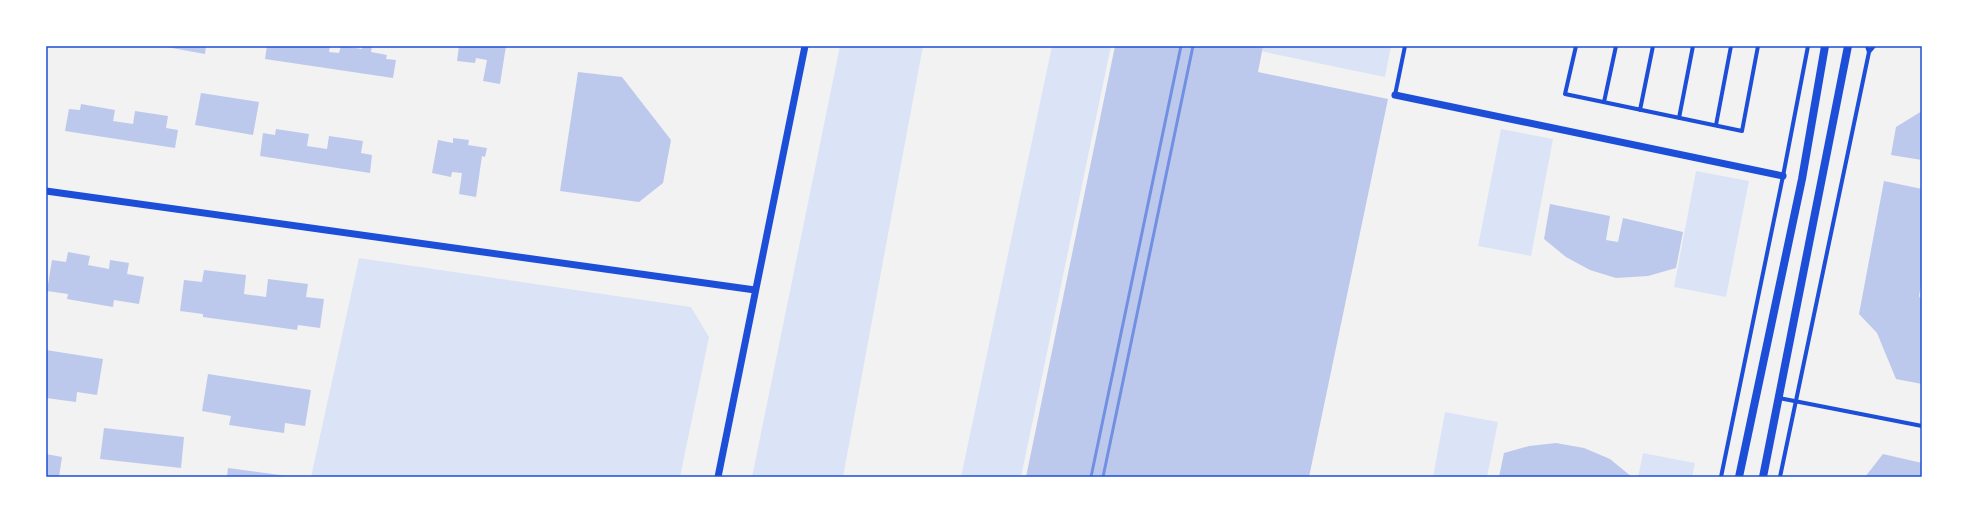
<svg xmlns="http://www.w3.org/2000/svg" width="1968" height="523" font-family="Literata,serif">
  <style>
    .green { fill: #dbe4f7 }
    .building { fill: #bdc9ec }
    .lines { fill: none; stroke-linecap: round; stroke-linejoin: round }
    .minor { stroke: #1d4ed8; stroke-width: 4 }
    .tertiary { stroke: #1d4ed8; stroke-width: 7 }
    .secondary { stroke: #1d4ed8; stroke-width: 8 }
    .rail { stroke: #7290e2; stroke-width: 3 }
    .neatline { fill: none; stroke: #1d4ed8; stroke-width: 1.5 }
  </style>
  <rect width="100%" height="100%" fill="#f2f2f2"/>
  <path class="green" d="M840,46H923L843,477H752Z
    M1052,46H1111L1021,477H961Z
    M1256,46H1391L1385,77L1269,53L1255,49Z
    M1501,129L1553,139L1531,256L1478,246Z
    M1696,171L1749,181L1726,297L1674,287Z
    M359,258L691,307L709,337L680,477H311Z
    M1445,412L1498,422L1487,477H1433Z
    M1643,453L1695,463L1692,477H1638Z"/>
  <path class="building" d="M161,46H206L205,54Z
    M267,46H330L329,52L339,53L341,46L362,49V46H372L371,52L387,55L386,59L396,60L393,78L265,59Z
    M459,46H506L500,84L483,81L487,60L476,58L475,63L457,61Z
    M1115,46H1263L1258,72L1388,99L1309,477H1026Z
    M578,72L622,77L671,140L663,183L639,202L560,191Z
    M201,93L259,102L253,135L195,125Z
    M81,104L115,110L113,121L133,124L135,111L168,116L166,128L178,130L175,148L65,131L69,109L80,110Z
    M1922,111V160L1891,155L1896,127Z
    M276,129L309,134L307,146L327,149L329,136L363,141L361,153L372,155L370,173L260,156L263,133L275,135Z
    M453,138L469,140L468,145L487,148L485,157L482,156L476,197L459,194L462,173L452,172L451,177L432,173L438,140L453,143Z
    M1884,181L1922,189V278L1919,296L1922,302V384L1896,379L1877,333L1859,314Z
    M1550,204L1610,216L1606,240L1618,242L1623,218L1683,232L1676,268L1648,276L1616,278L1590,270L1566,257L1544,239Z
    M68,252L90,256L88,265L109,269L110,260L129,263L127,274L144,277L139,304L114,300L113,307L67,299L68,294L47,291L52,260L66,262Z
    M204,270L246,275L244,294L266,297L268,279L308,284L306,297L324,299L320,328L298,325L297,330L203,317V314L180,311L184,280L202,282Z
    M46,350L103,359L97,395L77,392L76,402L46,398Z
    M208,374L311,390L305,426L285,423L284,433L229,425L231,416L202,411Z
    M104,428L184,437L181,468L100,459Z
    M1556,443L1584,448L1610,459L1632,477H1499L1504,453L1529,446Z
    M46,454L62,457L59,477H46Z
    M1883,454L1922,463V477H1865Z
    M228,468L288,476V477H227Z"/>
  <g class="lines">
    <path class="minor" d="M1576,46L1565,94L1742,131L1758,46
      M1869,52L1874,46
      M1395,95L1405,46
      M1604,102L1616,46
      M1640,110L1653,46
      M1679,118L1693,46
      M1716,125L1731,46
      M1779,398L1922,426
      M1721,477L1783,176L1808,46
      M1780,477L1869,52L1867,46"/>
    <path class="tertiary" d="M1395,95L1783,176
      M46,191L755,290
      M718,477L805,46"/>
    <path class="secondary" d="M1739,477L1802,179L1825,46
      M1763,477L1848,46"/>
    <path class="rail" d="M1091,477L1181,46
      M1103,477L1193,46"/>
  </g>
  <rect width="1968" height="523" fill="none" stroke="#ffffff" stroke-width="94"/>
  <rect x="47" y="47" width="1874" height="429" class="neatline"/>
</svg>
